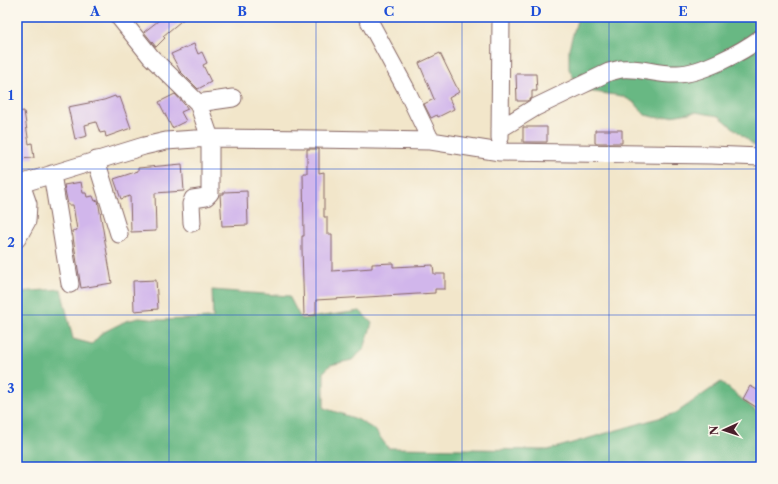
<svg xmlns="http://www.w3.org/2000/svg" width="778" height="484" font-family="'Libre Caslon Text',serif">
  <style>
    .forest { fill: #68b883; stroke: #596c57 }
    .building { fill: #d1b6eb }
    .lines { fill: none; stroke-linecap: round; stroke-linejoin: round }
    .minor-casing { stroke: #856563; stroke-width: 19 }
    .minor { stroke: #fff; stroke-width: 17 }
    .grid { fill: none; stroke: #1d4ed8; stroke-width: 1; stroke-opacity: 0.55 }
    .neatline { fill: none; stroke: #1d4ed8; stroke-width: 1.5 }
    .grid-label { font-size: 13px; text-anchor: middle; font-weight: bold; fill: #1d4ed8 }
  </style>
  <rect width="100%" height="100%" fill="#fbf7ec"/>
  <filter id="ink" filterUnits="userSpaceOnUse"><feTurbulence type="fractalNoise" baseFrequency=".025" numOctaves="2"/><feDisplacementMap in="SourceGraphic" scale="8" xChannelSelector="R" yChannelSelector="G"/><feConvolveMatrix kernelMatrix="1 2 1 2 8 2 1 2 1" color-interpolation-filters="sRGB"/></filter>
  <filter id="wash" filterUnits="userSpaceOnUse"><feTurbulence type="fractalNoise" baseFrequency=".012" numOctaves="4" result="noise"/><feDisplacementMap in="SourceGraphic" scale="16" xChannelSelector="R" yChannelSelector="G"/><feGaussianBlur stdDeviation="0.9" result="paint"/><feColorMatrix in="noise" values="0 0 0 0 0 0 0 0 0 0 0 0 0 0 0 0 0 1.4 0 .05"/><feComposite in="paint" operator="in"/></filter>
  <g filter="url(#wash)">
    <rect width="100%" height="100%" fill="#f2e6ca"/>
    <path class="forest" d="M578,17H761V148L755,146L719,116L695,112L659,118L645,115L635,103L622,96L580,90L569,69V48Z
      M61,289L73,339L92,344L102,333L126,321L139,318L161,320L213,318L212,290L289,296L301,319L360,311L372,323L364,349L352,360L330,365L324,372V408L357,419L375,430L388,448L548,450L676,413L721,382L761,415V467H17V292Z"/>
    <g id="blocks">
      <path class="building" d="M163,17H186L163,36L165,38L156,47L144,32Z
        M194,44L198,54L202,52L207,63L203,65L211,82L198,89L180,71L171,54Z
        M440,53L459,92L449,98L454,109L438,117L437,115L431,118L424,104L434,99L419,63Z
        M516,74H536L537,91H532V98L527,101H517Z
        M175,94L185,105L188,109L181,112L186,121L172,128L159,102Z
        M115,96L116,98L120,97L131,128L106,137L105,132L100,133L96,122L85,125L87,136L75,139L68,107L104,100Z
        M24,111L29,144L32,143L34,158L17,159V112Z
        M523,127H547V142H523Z
        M595,130H622V143H595Z
        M307,149H319V173L324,172V217H327V234H332V271L372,268V264L393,263V267L433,265L434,274H445V289H435V293L316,300V315L304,316L302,248V236H304L303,173H307Z
        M182,164L184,191L155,193L156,231L131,232L130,196L121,199L114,179L138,171V168Z
        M81,182L83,193H86L87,197L93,196L95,201L98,200L112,283L81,288L72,231L77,230L73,205H68L64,185Z
        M247,191L248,225L222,226L220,194H224V192Z
        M156,280L158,309L134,311L133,281Z
        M750,386L761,392V410L743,399Z"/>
    </g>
  </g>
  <g filter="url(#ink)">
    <use href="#blocks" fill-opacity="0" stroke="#856563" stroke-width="1"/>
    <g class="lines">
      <defs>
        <path id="minor" d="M119,17L151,57L198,103L210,138V193L206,197L193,199L191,204L192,223
          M367,17L405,87L431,141
          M198,103L233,98
          M500,129L536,107L609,72C613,71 617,70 621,69C639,67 658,75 677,74C701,74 742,52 761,38
          M500,138L501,17
          M96,160L119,234
          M52,174L70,284
          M17,185L144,146L166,141L210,138L314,139L431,141L500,152L711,155L761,157
          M17,239L27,221L28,204L21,184"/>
      </defs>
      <use href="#minor" class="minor-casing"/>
      <use href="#minor" class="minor"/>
    </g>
  </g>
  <path class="grid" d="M169,17V467M316,17V467M462,17V467M609,17V467M17,169H761M17,315H761"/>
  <rect width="778" height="484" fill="none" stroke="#fbf7ec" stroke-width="44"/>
  <g transform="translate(724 430) rotate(267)" stroke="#fbf7ec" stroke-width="3" paint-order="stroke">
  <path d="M0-3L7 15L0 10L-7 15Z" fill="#4a1f2b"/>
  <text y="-6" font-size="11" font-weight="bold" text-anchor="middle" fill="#4a1f2b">N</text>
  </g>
  <rect x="22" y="22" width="734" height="440" class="neatline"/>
  <g class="grid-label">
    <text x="95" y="16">A</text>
    <text x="242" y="16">B</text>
    <text x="389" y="16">C</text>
    <text x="536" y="16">D</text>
    <text x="683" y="16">E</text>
    <text x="11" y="100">1</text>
    <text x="11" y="247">2</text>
    <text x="11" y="393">3</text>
  </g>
</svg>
